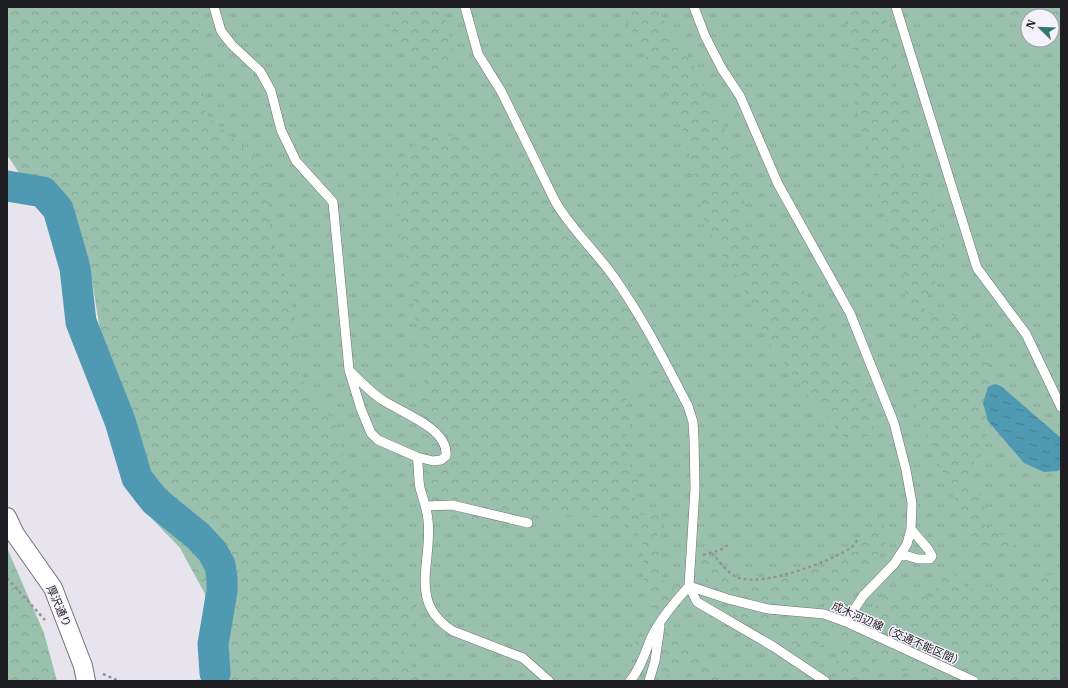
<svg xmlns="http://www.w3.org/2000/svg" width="1068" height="688" font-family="'IBM Plex Serif','Noto Sans JP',serif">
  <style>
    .grass { fill: url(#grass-tufts); fill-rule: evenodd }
    .forest { fill: url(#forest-crowns) }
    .water { fill: url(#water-ripples) }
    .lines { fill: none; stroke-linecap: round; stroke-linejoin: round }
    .river { stroke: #5099b2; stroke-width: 31 }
    .lane-casing { stroke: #726f78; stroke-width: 10 }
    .street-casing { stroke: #726f78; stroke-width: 20 }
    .path { stroke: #95939a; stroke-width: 2.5; stroke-dasharray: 3 3; stroke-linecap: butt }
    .lane { stroke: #fff; stroke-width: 9 }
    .street { stroke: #fff; stroke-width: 18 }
    .labels { text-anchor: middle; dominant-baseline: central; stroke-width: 3; stroke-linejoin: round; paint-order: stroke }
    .street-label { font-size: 11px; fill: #1f1e22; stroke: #f5f1fb }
  </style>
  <defs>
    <pattern id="grass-tufts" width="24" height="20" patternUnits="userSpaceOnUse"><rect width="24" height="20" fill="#9ac1ad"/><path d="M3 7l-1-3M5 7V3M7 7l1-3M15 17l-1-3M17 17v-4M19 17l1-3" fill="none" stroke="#84a595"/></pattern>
    <pattern id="forest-crowns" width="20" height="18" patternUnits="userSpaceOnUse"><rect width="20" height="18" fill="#9ac1ad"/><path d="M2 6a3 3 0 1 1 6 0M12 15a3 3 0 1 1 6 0" fill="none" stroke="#84a595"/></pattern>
    <pattern id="water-ripples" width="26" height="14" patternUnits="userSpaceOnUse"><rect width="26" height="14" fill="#5099b2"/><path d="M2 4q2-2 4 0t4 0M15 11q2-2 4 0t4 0" fill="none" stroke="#427c90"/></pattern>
  </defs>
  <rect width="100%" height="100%" fill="#e7e4ee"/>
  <path class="grass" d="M159,7H1061V681H409L372,657ZM1028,16H1052V40H1028Z"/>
  <path class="forest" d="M7,7H194L199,16L205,113L266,169L270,228L295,316L303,382L337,426L349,487L346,545L368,577L407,583L420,617L402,650L420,681H206L203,668L205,594L180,548L135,501L114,419L92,280L7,155Z
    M381,7H442L453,50L450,69L435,74L420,68L401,50Z
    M617,7H655L693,64L729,137L747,179L741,223L755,244L789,267L836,344L867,401L874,428L863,442L843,436L812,401L768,342L740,281L720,251L704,220L684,133L636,37Z
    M843,7H884L894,59V81L899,98L911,113L909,154L904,166L907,172L918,174L929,184L943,240L940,267L935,284L923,304L926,312L934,316L950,313L969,327L986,348L994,405L986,437L973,464L971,484L985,503L988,526L999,534L1012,536L1017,544L1005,552L987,548L973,540L966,517L950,490L914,400L911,368L912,330L905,296L904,274L870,164L854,100V54Z
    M992,7H1061V52L1052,40V16H1028V24Z
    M437,133L465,139L499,162L524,165L540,184L563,203L572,234L609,263L631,289L629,308L650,322L686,392L684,405H676L666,392L659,374L644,375L635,383L627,395L625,411L631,422L622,445L630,460L629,473L641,480L635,499L636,514L647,515L659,513L666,520L663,529L654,538L660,560L663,583L672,584L675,592L664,610L653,611C642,589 642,569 644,545L626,526L596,517L557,515L525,522L508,529L476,527L446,517L423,496L412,472L414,444L424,417L415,403L427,386L418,372L424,349L413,312L415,279L401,240L396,175L413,147Z
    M881,517L884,520C884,528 886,539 884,547C877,571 839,603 814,606C799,608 781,604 766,602C752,600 720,595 710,586C705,580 701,572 697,565L700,560L707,559L727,580L739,585L783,579L805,570L825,567L851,554L863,542L876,519Z
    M7,548L44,633L57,681H7Z
    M952,572L959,583L983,594L1013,581L1029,584L1041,576L1061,574V681H927L919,669L898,672L877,658L874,673C861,682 859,682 844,678L836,664L842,639L817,647L806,640L795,647C773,637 754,623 731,613L733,609L825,623L862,635L870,629C868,619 871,611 878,604C881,601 885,595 889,593C904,586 921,601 937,597L936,585L941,575Z
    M670,626L685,638L690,650L704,656L730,681H709L706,677L685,666L666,676L663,681H654L658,672L664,630Z
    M639,637L647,645L635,668L628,670L625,662L633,645Z"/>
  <path class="water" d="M995,384L1001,386L1061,438V468L1058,471L1044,472L1024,463L988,421L983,403L988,387Z"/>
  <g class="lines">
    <path class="river" d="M7,186L43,192L58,209L75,268L81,322L120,421L137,478L155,501L198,536L212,551L220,565L222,579V591L213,644L215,673"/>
    <defs>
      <path id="lane" d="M214,7L221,31L232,45L260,71L271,91L281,130L296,161L333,202L349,370L361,409L371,433L378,440L417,457L433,461L441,460L446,456C449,429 403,413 384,401C371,393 360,381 349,370
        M465,7L478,54L501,91L555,201C572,231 599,254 618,283C645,322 666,364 688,406L693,422L694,438L695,489L689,586L697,602L774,647L825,681
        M694,7L705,36L722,69L740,96L778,184L850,313L894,423L906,470L912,503L911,529L907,544L894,564L863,596L846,622
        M896,7L977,268L1026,334L1061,407
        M417,457C419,467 418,478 420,488C423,499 427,509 428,520C433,562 407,602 453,631L523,658L549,681
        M426,506L452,505L528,523
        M901,554L918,559H930L932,556L928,549L911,529
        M630,681C641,668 645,652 652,636C661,618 675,602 689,586L728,599L768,609L824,614L846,622L974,681
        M649,681L655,661L660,626"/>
      <path id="street" d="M7,517L15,534L53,588L83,666L86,681"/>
    </defs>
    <use href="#lane" class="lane-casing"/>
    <use href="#street" class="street-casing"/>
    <path class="path" d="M712,553C720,562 728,574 739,578C765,586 826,563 849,549C853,547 856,542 859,538
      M703,555L720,550L730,544
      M7,578L45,620
      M103,674L119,681
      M197,681H210"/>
    <use href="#lane" class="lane"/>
    <use href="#street" class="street"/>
  </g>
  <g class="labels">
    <g class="street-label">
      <text transform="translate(59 606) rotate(66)">厚沢通り</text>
      <text transform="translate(898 634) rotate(24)">成木河辺線（交通不能区間）</text>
    </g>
  </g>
  <rect width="1068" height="688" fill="none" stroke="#1f1e22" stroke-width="16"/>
  <g transform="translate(1040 28) rotate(293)"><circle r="19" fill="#f5f1fb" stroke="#9f9da4"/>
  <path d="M0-3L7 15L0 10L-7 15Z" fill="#2f776f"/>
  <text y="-6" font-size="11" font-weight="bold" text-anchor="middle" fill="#1f1e22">N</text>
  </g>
</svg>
